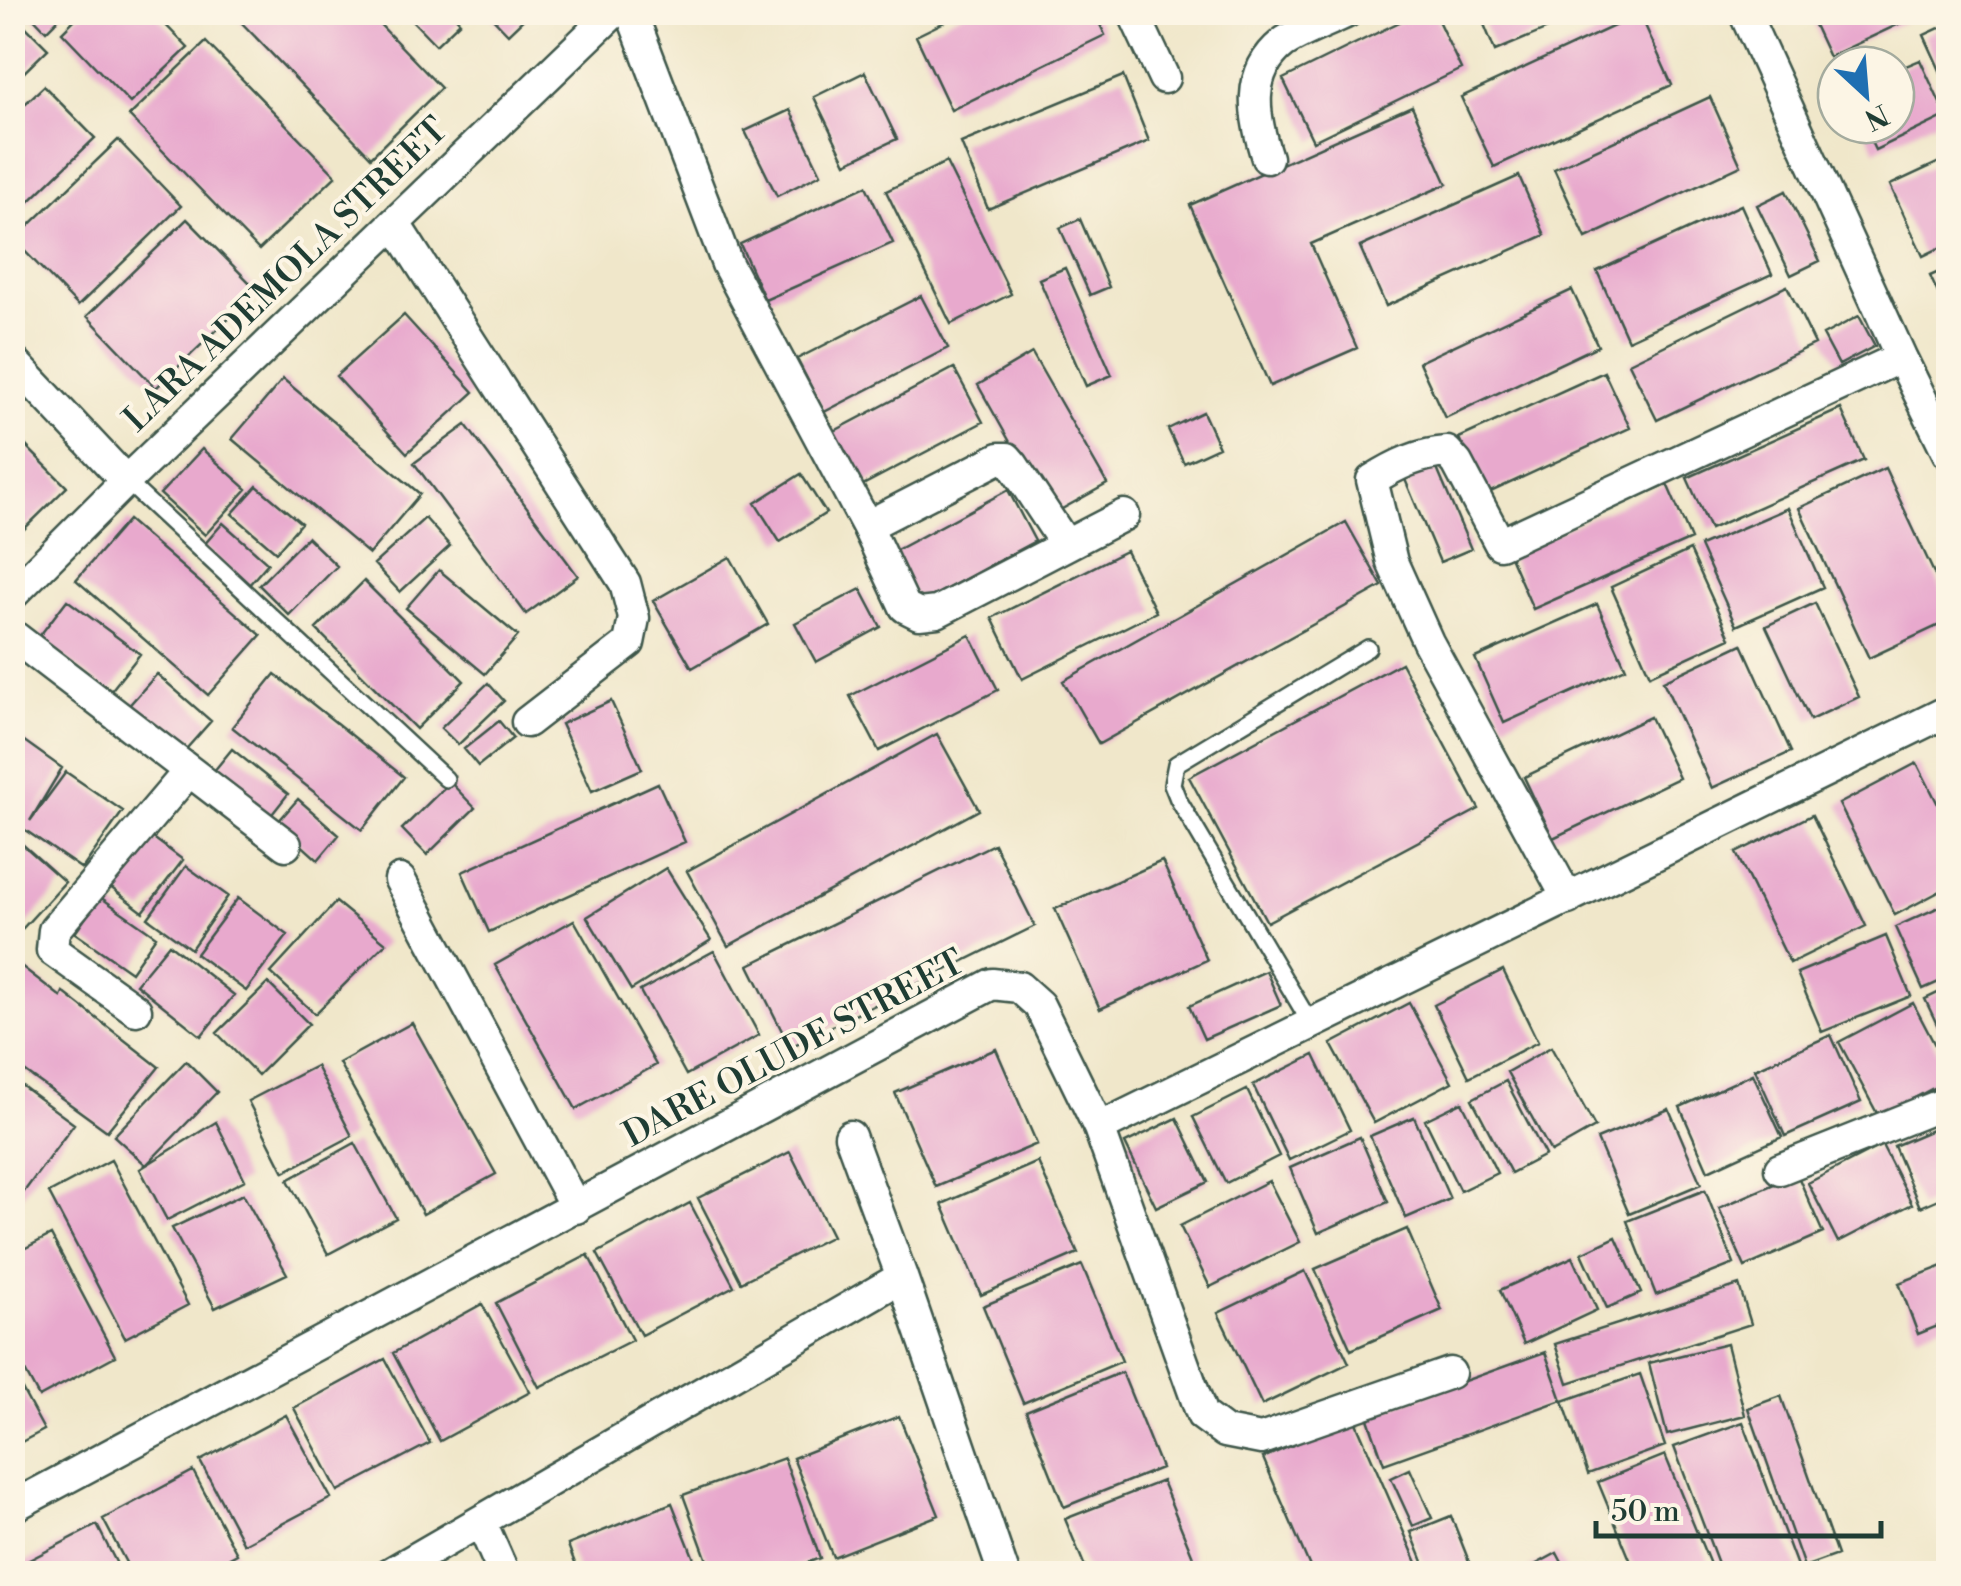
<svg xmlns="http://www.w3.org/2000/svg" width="1961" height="1586" font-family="'Libre Bodoni',serif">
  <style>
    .building { fill: #e8a9cd }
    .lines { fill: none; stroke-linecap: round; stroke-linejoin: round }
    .lane-casing { stroke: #3e564a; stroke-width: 20 }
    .street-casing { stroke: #3e564a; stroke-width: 35 }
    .lane { stroke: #fff; stroke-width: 15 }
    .street { stroke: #fff; stroke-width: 30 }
    .labels { text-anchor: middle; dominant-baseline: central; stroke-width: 8; stroke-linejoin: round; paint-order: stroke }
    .street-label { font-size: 35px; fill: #1f3d34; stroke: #fcf5e5 }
  </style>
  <rect width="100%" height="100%" fill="#fcf5e5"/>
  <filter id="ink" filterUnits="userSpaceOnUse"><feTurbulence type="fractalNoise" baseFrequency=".01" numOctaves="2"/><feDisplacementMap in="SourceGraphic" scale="20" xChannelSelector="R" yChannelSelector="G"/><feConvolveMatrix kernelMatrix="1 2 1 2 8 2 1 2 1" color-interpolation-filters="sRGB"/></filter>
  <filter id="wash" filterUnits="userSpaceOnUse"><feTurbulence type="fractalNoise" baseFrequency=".0048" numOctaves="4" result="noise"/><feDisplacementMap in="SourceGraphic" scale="40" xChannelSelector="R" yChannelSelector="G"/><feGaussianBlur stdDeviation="2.25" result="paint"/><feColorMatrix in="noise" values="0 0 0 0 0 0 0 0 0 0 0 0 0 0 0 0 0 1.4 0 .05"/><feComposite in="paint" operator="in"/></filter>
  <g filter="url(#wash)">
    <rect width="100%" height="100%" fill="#f0e7ca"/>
    <g id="blocks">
      <path class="building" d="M28,12H65L46,31Z
        M82,12H153L188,48L130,103L62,32Z
        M248,12H368L441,88L371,157L240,21Z
        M404,12H451L460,22L436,45Z
        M487,12H531L508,34Z
        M965,12H1094L1105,35L951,110L916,36Z
        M1420,12H1434L1461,69L1313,141L1283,79Z
        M1479,12H1586V13L1495,51Z
        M1808,12H1909L1912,18L1829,57Z
        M12,13L48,49L12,84Z
        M1640,14L1672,85L1494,167L1461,97Z
        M1948,24V88L1924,35Z
        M206,42L336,176L259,250L129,116Z
        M1920,60L1946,116L1875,150L1863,125H1896V70Z
        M865,72L897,139L846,163L814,97Z
        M1123,76L1149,141L988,209L961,143Z
        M44,86L95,138L12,218V116Z
        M1710,97L1741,166L1586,238L1554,169Z
        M1412,106L1447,184L1311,244L1357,348L1270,386L1190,205Z
        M790,110L821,174L777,196L745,131Z
        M118,140L181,206L78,306L14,240Z
        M1948,158V244L1923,256L1890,185Z
        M946,162L1011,294L951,324L886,191Z
        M1519,176L1545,235L1386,306L1360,247Z
        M866,186L893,243L765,300L740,244Z
        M1786,191L1820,261L1791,275L1757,205Z
        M1741,205L1772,274L1628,340L1597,271Z
        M187,219L258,291L156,388L87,316Z
        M1080,219L1109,287L1090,295L1060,228Z
        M1065,268L1112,375L1086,386L1039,279Z
        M1948,268V315L1930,276Z
        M1787,286L1815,344L1657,420L1629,363Z
        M1572,290L1598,346L1445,418L1419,362Z
        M921,296L948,348L824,412L797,359Z
        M404,315L474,392L407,453L336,376Z
        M1859,316L1875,346L1839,365L1823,335Z
        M1032,353L1107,484L1051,515L978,385Z
        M954,368L983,422L855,489L827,435Z
        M1604,372L1630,428L1484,495L1459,438Z
        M283,379L420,494L369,554L232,439Z
        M1841,409L1864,460L1710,529L1687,478Z
        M1203,412L1219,447L1184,463L1168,429Z
        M466,425L578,576L526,614L414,463Z
        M26,446L67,487L12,541V459Z
        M202,449L247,489L205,535L160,494Z
        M1435,464L1471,549L1440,562L1404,477Z
        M1885,468L1948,603V621L1869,658L1799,508Z
        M801,474L826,513L780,542L755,503Z
        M1667,484L1691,539L1533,609L1509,554Z
        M257,486L301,523L276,552L232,514Z
        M1008,490L1035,541L919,604L891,553Z
        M1788,508L1823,587L1736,626L1700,546Z
        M425,518L450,546L400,592L374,564Z
        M128,520L261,635L208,695L76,580Z
        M1346,522L1382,586L1099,744L1063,681Z
        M223,523L268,563L248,586L203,546Z
        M307,537L337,566L289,615L259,585Z
        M1690,550L1730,638L1650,675L1611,587Z
        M1126,551L1156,612L1022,679L992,618Z
        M730,557L768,624L692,668L653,601Z
        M439,570L518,636L485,674L406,608Z
        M364,581L464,681L416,729L316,629Z
        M861,589L881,627L816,662L795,623Z
        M67,600L140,654L110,692L38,638Z
        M1815,603L1859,697L1810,720L1766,626Z
        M1597,604L1626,668L1504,723L1475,658Z
        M970,635L998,690L879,751L850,696Z
        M1742,644L1791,752L1712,788L1663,681Z
        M1401,663L1479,809L1267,922L1189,777Z
        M157,674L211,721L179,757L125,710Z
        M275,674L404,777L362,830L232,727Z
        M488,683L504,701L458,745L441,728Z
        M611,701L642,769L592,791L561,724Z
        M1650,717L1679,778L1553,838L1524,777Z
        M499,721L513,738L478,766L464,749Z
        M937,734L979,810L728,946L687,871Z
        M20,738L62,768L30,821L66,772L123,811L82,869L12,821V748Z
        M232,749L288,794L265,823L209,777Z
        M1917,763L1948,824V887L1895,915L1839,804Z
        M450,782L475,808L427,855L402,829Z
        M658,783L685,842L489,932L462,872Z
        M298,799L339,835L318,860L277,823Z
        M1812,815L1866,926L1790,963L1736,853Z
        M144,831L183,860L143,912L105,883Z
        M12,835L65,882L12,940Z
        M994,844L1035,926L790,1047L749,965Z
        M1162,861L1207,960L1100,1009L1055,909Z
        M186,866L228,896L191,949L148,918Z
        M666,868L711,940L631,990L587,917Z
        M100,897L156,936L131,972L75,933Z
        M238,898L288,935L246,991L196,954Z
        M336,902L386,943L315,1014L271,973Z
        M1948,903V978L1923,989L1895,927Z
        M574,920L656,1065L576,1109L495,965Z
        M1886,936L1911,996L1822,1032L1797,973Z
        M169,944L234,995L201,1036L136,984Z
        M714,951L759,1035L686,1075L640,991Z
        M12,959L61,997L63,992L159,1067L107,1131L12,1062Z
        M1503,970L1538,1042L1469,1077L1434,1005Z
        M1266,971L1281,1005L1204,1039L1189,1006Z
        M268,983L309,1024L258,1075L217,1033Z
        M1948,988V1048L1925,999Z
        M1409,1003L1452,1082L1374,1123L1331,1044Z
        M1913,1003L1948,1070V1080L1879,1117L1839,1042Z
        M412,1023L496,1174L423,1214L339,1063Z
        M1831,1035L1861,1102L1785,1136L1755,1069Z
        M1551,1047L1595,1127L1551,1152L1507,1072Z
        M996,1049L1037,1144L936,1187L895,1093Z
        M1314,1055L1350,1130L1289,1160L1253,1085Z
        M186,1061L217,1092L146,1165L114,1136Z
        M316,1066L352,1136L284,1172L248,1101Z
        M1753,1074L1782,1137L1708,1171L1680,1107Z
        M14,1080L74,1124L12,1208V1083Z
        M1506,1081L1545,1155L1511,1173L1472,1099Z
        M1247,1090L1279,1156L1226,1183L1193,1117Z
        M1462,1102L1497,1173L1460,1191L1425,1120Z
        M1669,1109L1701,1184L1629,1214L1597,1139Z
        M1414,1117L1450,1199L1406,1218L1370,1136Z
        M1177,1118L1208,1182L1156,1207L1125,1143Z
        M216,1122L245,1180L167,1220L140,1169Z
        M1948,1123V1195L1920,1207L1894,1146Z
        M1360,1137L1388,1202L1318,1233L1290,1168Z
        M355,1143L396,1218L328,1254L288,1180Z
        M1882,1145L1912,1204L1838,1242L1808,1183Z
        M790,1152L832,1236L741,1282L698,1198Z
        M111,1160L188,1305L125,1338L49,1193Z
        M1038,1162L1078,1253L981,1295L942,1204Z
        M1797,1174L1823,1233L1745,1267L1719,1208Z
        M1269,1181L1300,1242L1210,1287L1180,1226Z
        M1705,1190L1734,1264L1656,1295L1627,1221Z
        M243,1194L287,1274L215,1308L172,1228Z
        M690,1203L734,1286L641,1335L597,1253Z
        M1407,1229L1442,1310L1351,1350L1315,1269Z
        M51,1235L115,1356L39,1397L12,1347V1255Z
        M1616,1237L1641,1293L1607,1308L1582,1253Z
        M588,1255L632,1340L539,1387L496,1303Z
        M1573,1257L1597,1310L1524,1344L1500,1290Z
        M1948,1264V1322L1918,1334L1899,1283Z
        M1082,1265L1122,1361L1023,1403L983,1306Z
        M1305,1271L1349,1363L1262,1405L1218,1313Z
        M1739,1285L1751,1324L1568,1383L1555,1344Z
        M482,1304L530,1392L440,1441L393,1353Z
        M1727,1344L1745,1415L1667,1435L1649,1363Z
        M1545,1352L1562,1400L1384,1464L1367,1416Z
        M385,1359L430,1443L338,1491L294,1408Z
        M12,1371L44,1430L12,1447Z
        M1122,1372L1161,1468L1064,1507L1026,1411Z
        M1640,1374L1665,1446L1588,1474L1563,1401Z
        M1781,1396L1837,1555L1804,1567L1748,1408Z
        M286,1415L331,1498L244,1544L200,1461Z
        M899,1416L939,1515L833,1557L793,1458Z
        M1354,1418L1422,1574H1313L1263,1458Z
        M1743,1422L1800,1574H1722L1674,1447Z
        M1665,1455L1714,1574H1636L1598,1482Z
        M784,1458L820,1558L777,1574H712L683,1495Z
        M1410,1469L1432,1518L1413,1526L1391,1478Z
        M193,1471L237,1554L200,1574H132L103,1519Z
        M1162,1481L1200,1574H1088L1065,1519Z
        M672,1503L700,1574H579L568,1545Z
        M1451,1516L1474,1574H1428L1411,1532Z
        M97,1525L122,1574H12V1569Z
        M1557,1553L1568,1574H1518Z"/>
    </g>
  </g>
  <g filter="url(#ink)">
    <use href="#blocks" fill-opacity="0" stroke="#3e564a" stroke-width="2.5"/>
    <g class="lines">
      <defs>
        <path id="lane" d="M126,481L446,779
          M1311,1024L1178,799L1172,784L1176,764L1368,648"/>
        <path id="street" d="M631,12L727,264L867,526L905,607L919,614L937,612L1124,515
          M1133,12L1164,78
          M1744,12L1901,357L1948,453
          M1267,158C1254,118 1245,73 1283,43C1298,32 1329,21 1347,12
          M395,224L625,583L634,618L629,643L527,722
          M12,360L126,481
          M867,526L999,458H1007L1013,465L1066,545
          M12,595L126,481L614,12
          M12,635L286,845
          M400,880L576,1208
          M1568,899L1428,642L1392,562L1372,480C1396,465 1418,454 1447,452L1457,463L1500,544L1901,357
          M136,1010L52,950L54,930L189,771
          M1099,1128L1948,711
          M850,1136L902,1277L1004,1574
          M1780,1169L1948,1102
          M12,1507L992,984L1019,987L1039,1005L1099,1128L1202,1415L1225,1432L1261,1439L1450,1373
          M481,1522L504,1574
          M389,1574L902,1277"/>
      </defs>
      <use href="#lane" class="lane-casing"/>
      <use href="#street" class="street-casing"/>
      <use href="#lane" class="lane"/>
      <use href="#street" class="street"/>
    </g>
  </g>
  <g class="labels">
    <g class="street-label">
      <text transform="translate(286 275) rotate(-44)">LARA ADEMOLA STREET</text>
      <text transform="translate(794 1049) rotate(-28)">DARE OLUDE STREET</text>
    </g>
  </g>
  <rect width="1961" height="1586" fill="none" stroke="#fcf5e5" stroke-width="50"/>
  <g transform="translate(1866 95) rotate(154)"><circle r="48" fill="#fcf5e5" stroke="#a4ab9e" stroke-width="2.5"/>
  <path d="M0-8L18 38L0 25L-18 38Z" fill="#1f6fb2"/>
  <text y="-15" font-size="28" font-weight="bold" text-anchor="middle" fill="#1f3d34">N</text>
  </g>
  <path d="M1596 1521v15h285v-15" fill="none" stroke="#1f3d34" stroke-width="5"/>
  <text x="1611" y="1521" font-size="30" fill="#1f3d34" stroke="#fcf5e5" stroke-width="8" paint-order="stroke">50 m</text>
</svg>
